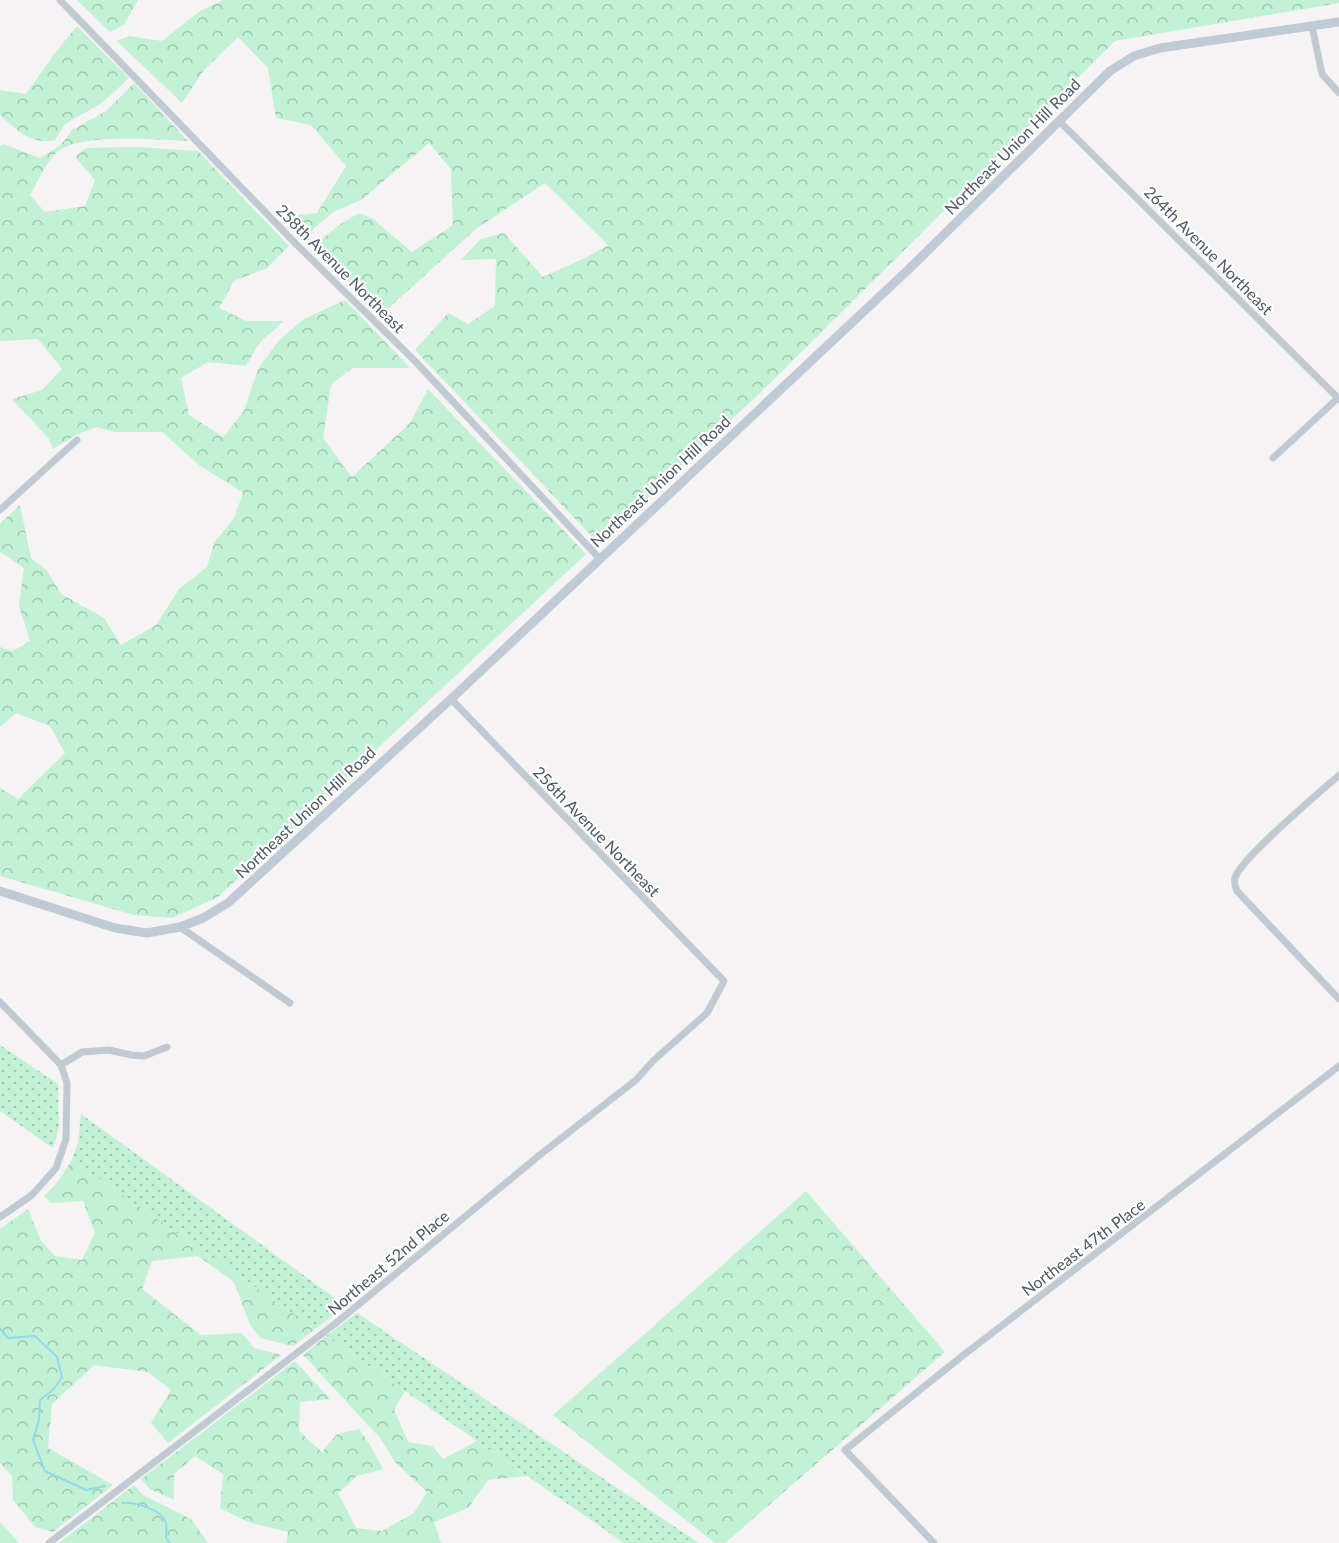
<svg xmlns="http://www.w3.org/2000/svg" width="1339" height="1543" font-family="Lato,sans-serif">
  <style>
    .grass { fill: url(#grass-dots) }
    .forest { fill: url(#forest-crowns) }
    .lines { fill: none; stroke-linecap: round; stroke-linejoin: round }
    .stream { stroke: #90daee; stroke-width: 2 }
    .street { stroke: #c1cad2; stroke-width: 7 }
    .secondary { stroke: #c1cbd6; stroke-width: 9 }
    .labels { text-anchor: middle; dominant-baseline: central; stroke-width: 4.5; stroke-linejoin: round; paint-order: stroke }
    .street-label { font-size: 16px; fill: #4a5661; stroke: #fff }
  </style>
  <defs>
    <pattern id="grass-dots" width="8" height="8" patternUnits="userSpaceOnUse" patternTransform="scale(1.5)"><rect width="8" height="8" fill="#c3f1d5"/><path d="M2 2h.1M6 6h.1" fill="none" stroke="#a0c6b0" stroke-width="1.8" stroke-linecap="round"/></pattern>
    <pattern id="forest-crowns" width="20" height="18" patternUnits="userSpaceOnUse" patternTransform="scale(1.5)"><rect width="20" height="18" fill="#c3f1d5"/><path d="M2 6a3 3 0 1 1 6 0M12 15a3 3 0 1 1 6 0" fill="none" stroke="#a0c6b0"/></pattern>
  </defs>
  <rect width="100%" height="100%" fill="#f5f3f3"/>
  <path class="grass" d="M0,1045L58,1084L59,1127L53,1148L0,1111Z
    M81,1114L346,1306L315,1329L72,1160L78,1142Z
    M357,1313L699,1543H624L326,1336Z"/>
  <path class="forest" d="M77,0H138L124,25L110,32Z
    M223,0H1339V3L1115,41L759,394L598,543L415,350L448,313L468,324L495,306L496,259L461,260L481,239L504,233L543,277L583,259L608,245L545,183L477,228L382,314L312,247L339,225L359,213L373,219L412,252L453,225L451,169L429,143L361,200L333,212L303,238L283,217L317,213L346,166L311,125L276,118L268,68L238,37L204,70L182,103L117,41L129,36L162,41L200,11Z
    M77,26L129,78L102,103L65,124L55,140C33,146 14,129 0,114V90L26,94L58,49Z
    M134,83L188,141C158,140 75,131 54,155C44,166 38,182 30,195L45,212L85,206L95,180L75,157L86,148L137,147L198,151L289,246L267,268L234,281L219,308L246,321H284L259,343L246,366L208,362L181,378L189,415L223,437L244,411L258,369L280,339L304,319L345,300L410,368H352L331,385L323,438L352,477L410,423L428,389L586,554L218,897L172,918L134,915L0,876V788L18,799L65,753L50,726L16,713L0,727V647L13,651L30,641L19,606L24,568L0,552V524L20,505L31,558L47,571L61,594L104,618L121,645L156,625L179,589L207,567L214,543L234,518L243,493L199,465L162,432H114L96,427L76,435L53,449L49,439L12,399L42,390L62,369L38,339L0,341V147L3,144L40,158L61,145L72,130L106,111Z
    M72,1160L315,1329L293,1346L260,1338L250,1325L234,1282L198,1256L152,1261L142,1289L201,1335L242,1333L254,1348L281,1355L168,1443L151,1423L171,1390L148,1372L94,1365L52,1404L48,1448L113,1485L53,1532L35,1527L13,1500L12,1476L0,1463V1229L28,1209L41,1241L55,1256L82,1260L95,1233L83,1201L51,1203L44,1196L57,1183Z
    M806,1191L945,1352L725,1543H715L553,1415Z
    M326,1336L405,1391L394,1410L408,1442L432,1446L443,1459L477,1441L527,1476L488,1480L468,1508L434,1522L441,1543H286L288,1532L251,1523L220,1508L223,1474L195,1456L174,1474V1500L150,1489L141,1479L295,1361L330,1399L300,1402L299,1431L322,1452L337,1434L359,1429L370,1445L383,1469L357,1476L338,1493L356,1528L382,1531L414,1513L427,1492L395,1462L380,1438L303,1355Z
    M134,1485L143,1495L191,1519L208,1543H59Z
    M0,1522L19,1543H0Z"/>
  <g class="lines">
    <path class="stream" d="M0,1329L8,1338L35,1336L57,1357L62,1377L54,1389L40,1400L39,1420L33,1440L45,1471L86,1490L105,1486
      M122,1503C135,1502 162,1509 166,1523C167,1527 166,1534 166,1538L170,1543"/>
    <path class="street" d="M60,0L296,244L414,360L599,558
      M1312,26L1322,74L1339,93
      M1059,121L1339,399
      M1273,458L1338,398
      M0,510L77,440
      M1339,775C1320,792 1240,859 1235,878C1234,883 1235,887 1237,891L1339,999
      M180,927L290,1003
      M0,1002L61,1065L67,1083L66,1139L56,1168L32,1195L0,1217
      M61,1065L82,1052L109,1050L131,1055L144,1056L167,1047
      M49,1543L336,1323L541,1154L636,1080L654,1060L707,1013L724,981L451,699
      M934,1543L845,1450L961,1357L1339,1066"/>
    <path class="secondary" d="M0,891L115,928L147,933L180,927L203,918L228,903L451,699L909,269L1110,71L1134,56L1160,48L1339,22"/>
  </g>
  <g class="labels">
    <g class="street-label">
      <text transform="translate(1012 146) rotate(-45)">Northeast Union Hill Road</text>
      <text transform="translate(1209 250) rotate(45)">264th Avenue Northeast</text>
      <text transform="translate(341 268) rotate(45)">258th Avenue Northeast</text>
      <text transform="translate(660 481) rotate(-43)">Northeast Union Hill Road</text>
      <text transform="translate(305 812) rotate(-43)">Northeast Union Hill Road</text>
      <text transform="translate(597 831) rotate(46)">256th Avenue Northeast</text>
      <text transform="translate(1083 1247) rotate(-37)">Northeast 47th Place</text>
      <text transform="translate(388 1262) rotate(-40)">Northeast 52nd Place</text>
    </g>
  </g>
</svg>
